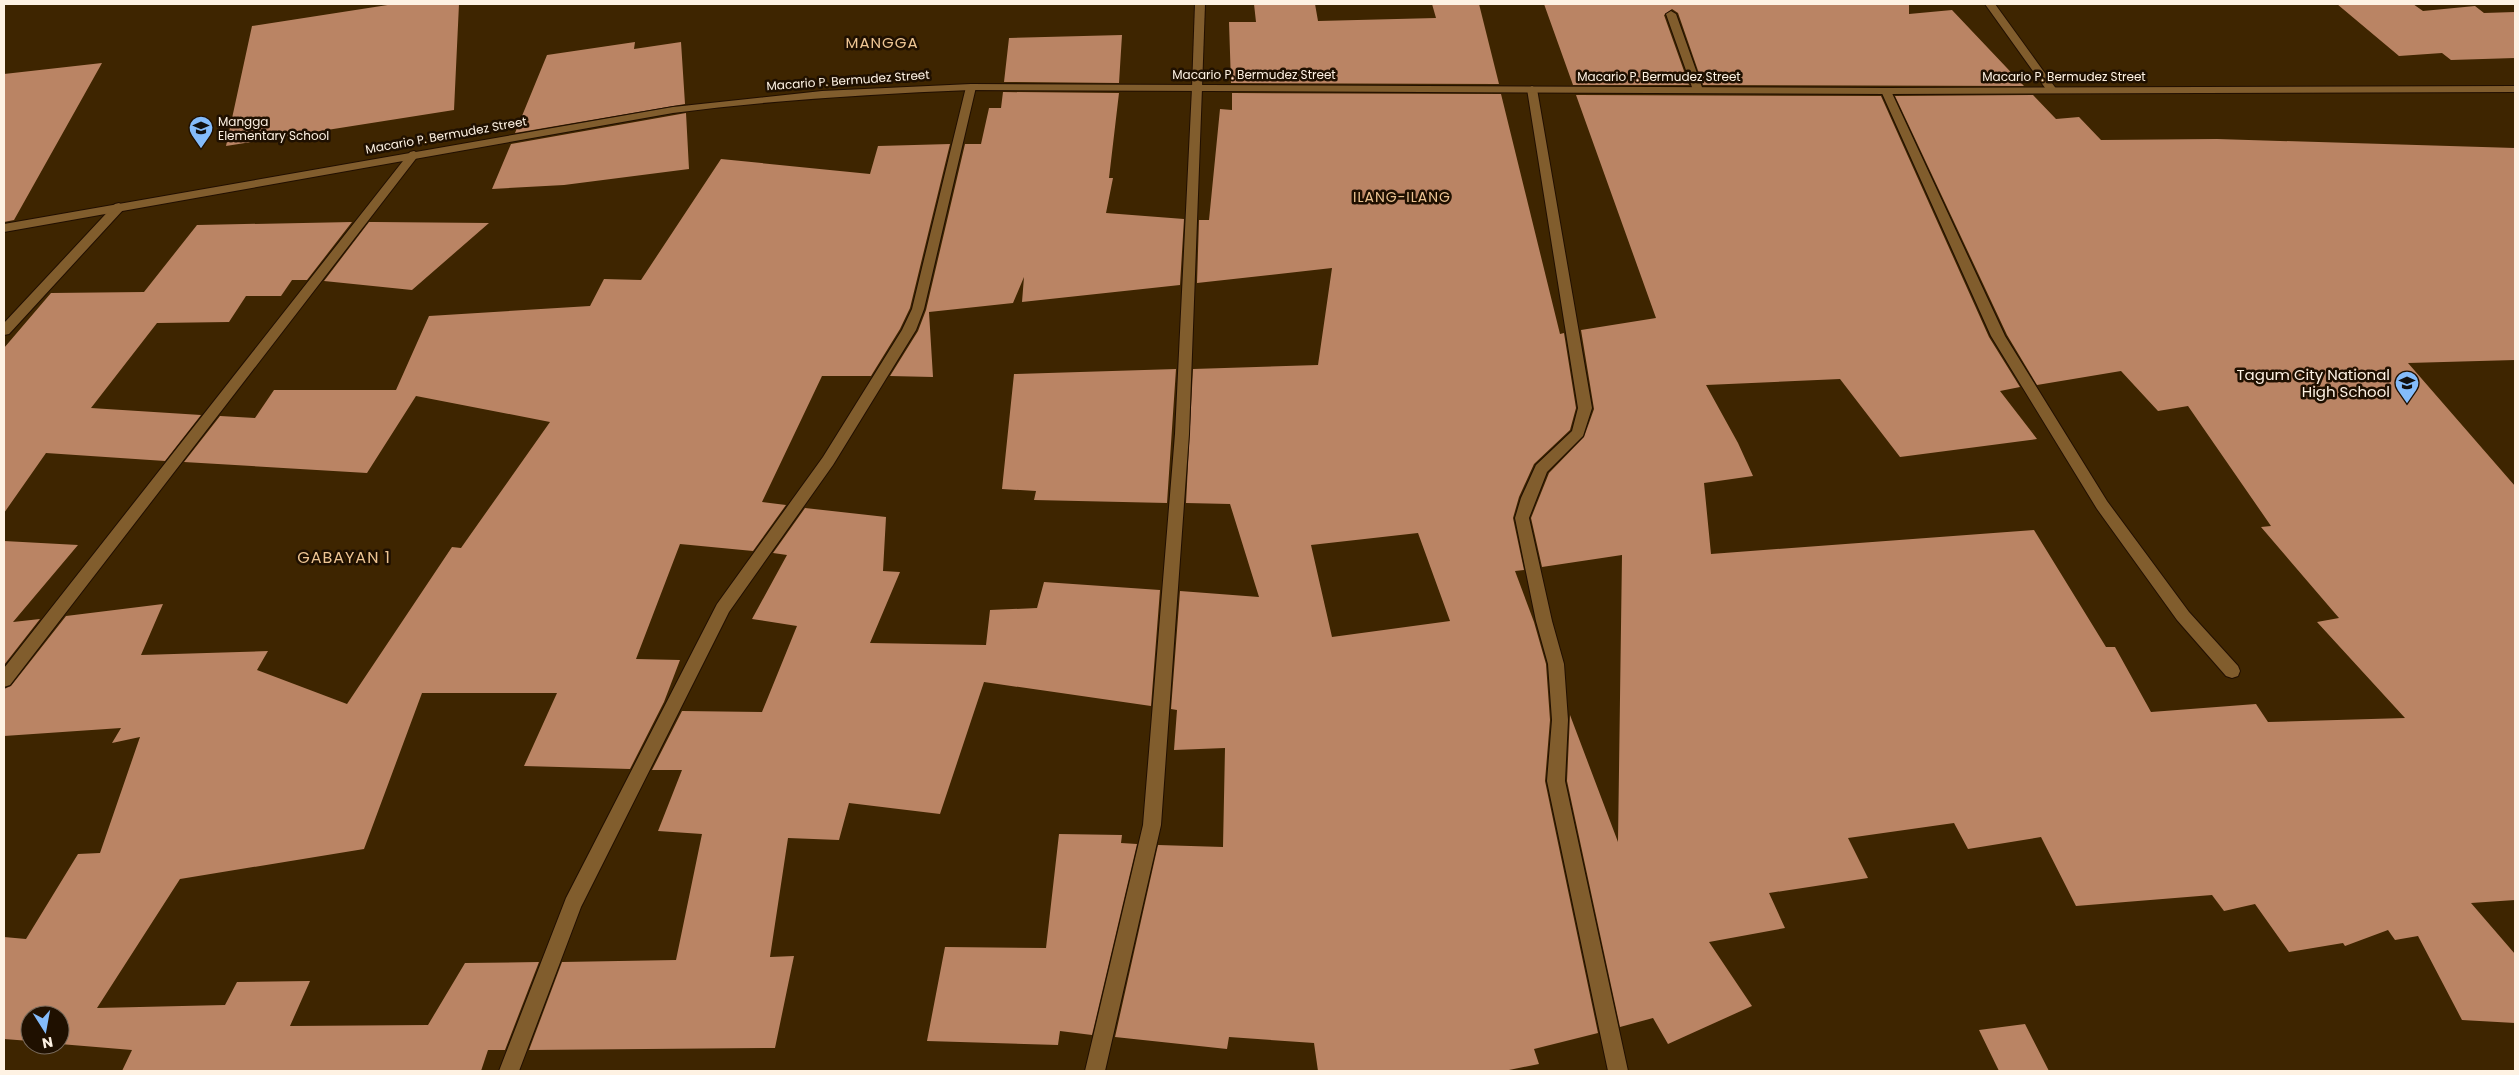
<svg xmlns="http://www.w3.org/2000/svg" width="2519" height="1075" font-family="Poppins,sans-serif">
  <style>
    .building { fill: #ba8464; fill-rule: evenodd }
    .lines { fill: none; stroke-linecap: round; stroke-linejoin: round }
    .minor-casing { stroke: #210f00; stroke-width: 2 }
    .tertiary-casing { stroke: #210f00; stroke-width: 2 }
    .secondary-casing { stroke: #210f00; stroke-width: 2 }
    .minor { fill: #815d2d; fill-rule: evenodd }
    .tertiary { fill: #815d2d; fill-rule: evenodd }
    .secondary { fill: #815d2d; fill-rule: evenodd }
    .labels { text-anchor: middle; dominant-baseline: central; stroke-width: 5; stroke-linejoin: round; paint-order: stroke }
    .far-street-label { font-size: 12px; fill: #fef2e3; stroke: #1f1000 }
    .far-poi-label { font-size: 12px; fill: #fef2e3; stroke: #1f1000; text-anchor: start }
    .far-neighbourhood-label { font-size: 14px; letter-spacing: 1px; fill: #eec593; stroke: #1f1000 }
    .far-quarter-label { font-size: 15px; letter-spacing: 1px; fill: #eec593; stroke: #1f1000 }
    .poi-label { font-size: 15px; fill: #fef2e3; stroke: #1f1000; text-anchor: end }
    .neighbourhood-label { font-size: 16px; letter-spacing: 1px; fill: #eec593; stroke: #1f1000 }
  </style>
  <rect width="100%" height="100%" fill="#3e2500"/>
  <path class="building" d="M394,4H459L454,110L226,146L252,26Z
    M1254,4H1315L1318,21L1436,18L1432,4H1479L1499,84L1231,83L1229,22H1256Z
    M1544,4H1909V14L1952,10L2024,86L1703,85L1678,13L1672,9L1664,15L1689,85H1573Z
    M2337,4H2413L2423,11L2475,6L2484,13L2515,12V58L2451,60L2442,53L2399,56Z
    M1122,35L1119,83L1004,82L1009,38Z
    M635,42L634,49L681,42L685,104L515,133L547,55Z
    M102,63L14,220L4,222V74Z
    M1003,92L1119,93L1109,178H1113L1106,213L1184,219L1180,285L1022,302L1024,277L1013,303L929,312L933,377L890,376L918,331L926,310L965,144H981L989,108H1001Z
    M1232,93L1501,94L1560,334L1564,333L1576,408L1570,430L1534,464L1519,497L1513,518L1524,570L1515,571L1534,622L1546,664L1550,720L1545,781L1598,1033L1534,1049L1539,1064L1504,1071H1318L1314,1043L1229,1037L1227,1049L1115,1037L1158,845L1223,847L1225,748L1174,750L1177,710L1171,709L1180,591L1259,597L1230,504L1186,503L1193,369L1318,365L1332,268L1197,283L1199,220H1209L1220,109L1232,110ZM1418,533L1450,621L1332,637L1311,545Z
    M1576,95L1881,96L1989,337L2020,387L2000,391L2037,439L1900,457L1840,379L1706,385L1738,443L1753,476L1704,483L1711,554L2034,530L2106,647H2115L2151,712L2256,704L2268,722L2405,718L2317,622L2339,618L2261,527L2271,526L2188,406L2158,411L2121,371L2037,385L2007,335L1895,96L2033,95L2056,119L2079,117L2101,140L2217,139L2515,148V360L2408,363L2515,486V900L2471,903L2515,954V1023L2462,1020L2418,936L2395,940L2388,930L2345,946L2343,943L2289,952L2255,904L2224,911L2212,895L2076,906L2041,837L1968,849L1954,823L1848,838L1868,878L1769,893L1785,928L1709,942L1752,1006L1668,1044L1653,1018L1620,1027L1567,781L1570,715L1618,842L1622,555L1542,567L1531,518L1549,473L1584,437L1594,409L1581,330L1656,318Z
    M686,113L689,169L564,185L492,189L511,144Z
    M950,144L910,308L900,329L871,376H822L762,502L786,505L753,551L680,544L636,659L680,660L664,702L630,769L524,766L557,693H422L364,849L180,879L97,1008L225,1005L237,982L310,981L290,1026L428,1025L465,963L539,962L505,1050H488L481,1071H122L132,1050L60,1044V1015H30V1041L4,1039V937L26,939L78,854L100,853L140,737L112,743L121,728L4,736V689L11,686L66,616L163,604L141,655L268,651L257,670L347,704L452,547L461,548L550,422L416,396L367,473L184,462L220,416L255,418L274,390H396L429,316L590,306L604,279L641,280L721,159L870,174L878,146Z
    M352,222L307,280H292L281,296H246L229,322L157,323L91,408L201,415L165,461L46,453L4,513V348L51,293L144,292L197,225Z
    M369,222H375L489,223L412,290L324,281Z
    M1176,369L1167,503L1034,500L1036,491L1002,489L1014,374Z
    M805,508L886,517L883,571L900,572L870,643L986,645L990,610L1037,608L1044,582L1160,590L1151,706L984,682L940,814L849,803L839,840L788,838L770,957L794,956L775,1048L529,1050L562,962L676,960L702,834L658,831L682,770H652L682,711L762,712L797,626L752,619L787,555L773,553Z
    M4,541L78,545L13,622L40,619L4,665Z
    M1059,834L1122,835L1121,843L1137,844L1092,1035L1060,1031L1058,1045L927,1041L945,947L1046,948Z
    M2025,1024L2049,1071H1999L1979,1030Z"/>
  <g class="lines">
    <defs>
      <path id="minor" d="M1985,4H1995L2057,90L2056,92H2048Z
        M1671,11L1676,14L1703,90L1702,92L1698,93L1693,90L1666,14Z
        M971,84L976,87L924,309L916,330L833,465L729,612L581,907L519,1071H499L566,898L717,604L823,457L902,330L912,309L966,87Z
        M1197,85L1202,88L1189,434L1161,825L1105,1071H1085L1143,825L1175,434L1192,88Z
        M1532,86L1537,89L1592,408L1583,436L1547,472L1529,518L1552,621L1564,664L1568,720L1565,781L1628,1071H1608L1547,781L1552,720L1548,664L1536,621L1515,518L1521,498L1536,465L1572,431L1578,408L1527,89Z
        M1886,88L1891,91L2005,336L2107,501L2189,612L2238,666L2240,671L2238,676L2232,678L2226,676L2177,620L2097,509L1991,336L1881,91Z
        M414,151L420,154L418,156L10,685L4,687V668L410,152Z
        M119,203L125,207L123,210L9,334L4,335V323L115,204Z"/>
      <path id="tertiary" d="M1195,4H1205L1202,88L1197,91L1192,88Z"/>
      <path id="secondary" d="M971,84L1886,88L2515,86V92L1886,94L971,90C871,94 772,100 673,113L4,232V224L673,107L822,91Z"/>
    </defs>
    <use href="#minor" class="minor-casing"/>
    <use href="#tertiary" class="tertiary-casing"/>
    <use href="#secondary" class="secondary-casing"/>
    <use href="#minor" class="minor"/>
    <use href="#tertiary" class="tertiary"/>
    <use href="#secondary" class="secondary"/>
  </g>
  <defs>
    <symbol id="school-pin" viewBox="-11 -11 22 30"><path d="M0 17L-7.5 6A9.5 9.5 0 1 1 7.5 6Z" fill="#84bcfb" stroke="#1f1000"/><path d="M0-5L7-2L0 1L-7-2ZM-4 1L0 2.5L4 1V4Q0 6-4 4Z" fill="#111"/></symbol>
  </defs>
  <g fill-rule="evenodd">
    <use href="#school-pin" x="187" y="114" width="28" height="38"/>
    <use href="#school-pin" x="2393" y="369" width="28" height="38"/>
  </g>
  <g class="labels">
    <g class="far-street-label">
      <text x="1254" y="74">Macario P. Bermudez Street</text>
      <text x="1659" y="76">Macario P. Bermudez Street</text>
      <text x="2064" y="76">Macario P. Bermudez Street</text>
      <text transform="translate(848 80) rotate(-4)">Macario P. Bermudez Street</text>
      <text transform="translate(446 135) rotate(-10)">Macario P. Bermudez Street</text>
    </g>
    <g class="far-poi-label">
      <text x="218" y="121">Mangga<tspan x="218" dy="14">Elementary School</tspan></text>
    </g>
    <g class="far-neighbourhood-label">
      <text x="1402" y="197">ILANG-ILANG</text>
    </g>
    <g class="far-quarter-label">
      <text x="882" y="42">MANGGA</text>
    </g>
    <g class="poi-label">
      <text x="2390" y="374">Tagum City National<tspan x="2390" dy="17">High School</tspan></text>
    </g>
    <g class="neighbourhood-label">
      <text x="344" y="557">GABAYAN 1</text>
    </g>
  </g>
  <rect width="2519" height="1075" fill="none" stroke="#fef2e3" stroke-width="10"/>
  <g transform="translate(45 1030) rotate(169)"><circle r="24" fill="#1f1000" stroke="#786a5b"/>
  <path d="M0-4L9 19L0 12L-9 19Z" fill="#84bcfb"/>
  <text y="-8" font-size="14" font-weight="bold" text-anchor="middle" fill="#fef2e3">N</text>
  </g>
</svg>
